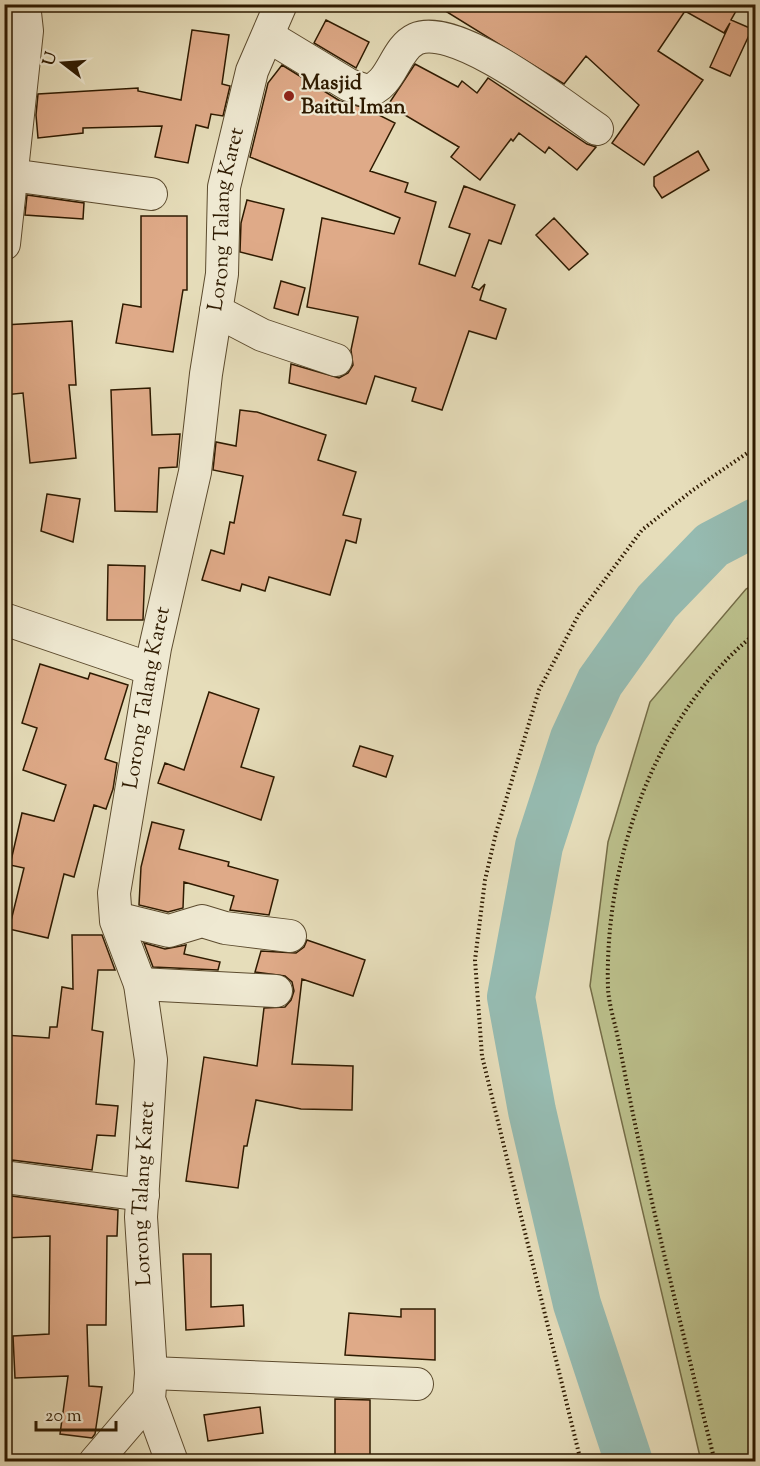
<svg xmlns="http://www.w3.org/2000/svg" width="760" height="1466" font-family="'Sorts Mill Goudy',serif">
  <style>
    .park { fill: #bbbf8b; stroke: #746c46; stroke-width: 1.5 }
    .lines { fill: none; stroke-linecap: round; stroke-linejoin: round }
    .river { stroke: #96bbb1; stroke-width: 48 }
    .building { fill: #dfaa88; stroke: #2e1a00; stroke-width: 1.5 }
    .minor-casing { stroke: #5c4b2e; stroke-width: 34 }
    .path { stroke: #2e1a00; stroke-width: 4; stroke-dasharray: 1.5 3; stroke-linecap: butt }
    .minor { stroke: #efe9d2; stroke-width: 32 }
    .poi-dot { fill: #8f2418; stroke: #efe9d2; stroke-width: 2 }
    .labels { text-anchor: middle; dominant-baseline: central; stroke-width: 4.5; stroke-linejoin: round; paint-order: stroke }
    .poi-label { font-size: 21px; font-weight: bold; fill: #2e1a00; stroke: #efe9d2; text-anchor: start }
    .street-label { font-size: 21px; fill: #2e1a00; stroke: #efe9d2 }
  </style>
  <rect width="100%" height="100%" fill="#e6ddba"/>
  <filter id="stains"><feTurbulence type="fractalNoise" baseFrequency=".00333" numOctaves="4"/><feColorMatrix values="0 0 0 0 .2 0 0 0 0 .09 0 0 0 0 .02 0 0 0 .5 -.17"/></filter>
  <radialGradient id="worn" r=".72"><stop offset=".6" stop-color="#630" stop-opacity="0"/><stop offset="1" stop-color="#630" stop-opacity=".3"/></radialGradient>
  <path class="park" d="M755,584V1461H701L590,986L608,842L650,702L746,589Z"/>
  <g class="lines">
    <path class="river" d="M629,1462L577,1304L532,1111L511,997L539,846L574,738L600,682L657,602L712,545L756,522"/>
  </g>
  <path class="building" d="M434,4H740L731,20L752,29L730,76L710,67L730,23L724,33L685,11L658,51L703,80L644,165L612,143L639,105L586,56L564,84Z
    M326,20L369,42L356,68L314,43Z
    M192,30L229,35L222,84L230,86L223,116L211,114L208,128L196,125L188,163L155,157L162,126L83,128V133L38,138L36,115L38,94L138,88V91L181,100Z
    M415,64L458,87L462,81L477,93L488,78L587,144L596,147L577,170L549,147L545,153L519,133L513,141L511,139L480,180L451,157L459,147L388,105Z
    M282,65L340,101L365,108L395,123L370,171L408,183L405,192L436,202L419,264L455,276L470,234L449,227L464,186L515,205L501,244L489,240L472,287L479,290L485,284L480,300L506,309L496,339L469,331L442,410L412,401L416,388L375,376L366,404L289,383L291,364L339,378L348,373L353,365L351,350L358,317L307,307L322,218L394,234L400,218L250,157L268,83Z
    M698,151L709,170L662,198L654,186V177Z
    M27,195L84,203L83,219L25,215Z
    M247,200L284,209L272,260L240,252L241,223Z
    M141,216H187V290H183L173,352L116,343L123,304L141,307Z
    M554,218L588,254L569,270L536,235Z
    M281,281L305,288L298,315L274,308Z
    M72,321L76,385H69L76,458L30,463L23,393L4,395V325Z
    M150,388L152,435L180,434L177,467L159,468L157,512L115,511L111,390Z
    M240,410L257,412L326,435L318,460L356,472L343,515L361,519L356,543L346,540L330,595L269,577L265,591L242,584L240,591L202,580L211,550L224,554L230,522L234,523L243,476L213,470L216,442L236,446Z
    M47,494L80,499L73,542L41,531Z
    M108,565L145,566L143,620H107Z
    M40,664L88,679L90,673L128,685L105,759L117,763L113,789L106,809L94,805L74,877L64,874L48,938L9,929L24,868L10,865L22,813L54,821L66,785L23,770L37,728L22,723Z
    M209,692L259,709L241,767L274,777L261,820L158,783L165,763L184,770Z
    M360,746L393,756L386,777L353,766Z
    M152,822L184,830L179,849L229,862L228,866L278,880L269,915L230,910L234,896L184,882L183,908L168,912L139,905L141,867Z
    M72,935H102L115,970H98L92,1030L103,1032L96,1104L118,1106L115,1136L97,1135L92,1170L4,1159V1035L49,1038L50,1027H57L62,987L73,989Z
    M307,940L365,960L353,996L302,979L292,1064L353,1066L352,1110L301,1109L256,1100L247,1146H244L238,1188L186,1181L204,1057L257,1066L264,1008L285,1007L291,1000L294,991L292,982L285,976L255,972L261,951L296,953L304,947Z
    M144,943L165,949L186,945L184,954L220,962L218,970L153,967Z
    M4,1195L118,1210L117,1236H107L106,1325H87L89,1386L102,1387L95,1434L92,1438L60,1434L68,1376L15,1378L13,1336L49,1334L50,1236L4,1238Z
    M183,1254H211V1307L243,1305L244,1326L186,1330Z
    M401,1309H435V1360L345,1355L349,1313L401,1317Z
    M335,1399L370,1400V1460H335Z
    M260,1407L263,1433L208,1441L204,1415Z"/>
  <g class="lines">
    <defs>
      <g id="minor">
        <path d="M268,36L349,85L367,91C392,86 394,49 416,39C456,21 563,106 597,129"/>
        <path d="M11,175L151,194"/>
        <path d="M4,244L27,31L24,4"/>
        <path d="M216,311L262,335L336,360"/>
        <path d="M4,619L151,669"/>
        <path d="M116,918L169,931L202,921L225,928L290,936"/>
        <path d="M140,984L276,991"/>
        <path d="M4,1177L143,1195"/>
        <path d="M151,1373L417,1384"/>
        <path d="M95,1462L149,1399"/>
        <path id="s1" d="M172,1462L149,1399L151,1373L141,1217L151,1060L140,984L116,921L114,893L155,648L195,472L206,374L222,274L224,187L252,71L281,4"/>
      </g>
    </defs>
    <use href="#minor" class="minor-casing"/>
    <path class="path" d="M581,1462L482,1056L475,960L485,880L496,833L539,690L579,614L642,530L693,490L756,447
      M715,1462C686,1346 657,1230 633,1114C627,1086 622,1057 616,1029C613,1017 609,1003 608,989C604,862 654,715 756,633"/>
    <use href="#minor" class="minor"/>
  </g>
  <circle class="poi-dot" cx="289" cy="96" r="6"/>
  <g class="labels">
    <g class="poi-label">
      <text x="301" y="84">Masjid<tspan x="301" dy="24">Baitul Iman</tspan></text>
    </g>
    <g class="street-label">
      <text stroke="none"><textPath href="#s1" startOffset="1263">Lorong Talang Karet</textPath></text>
      <text stroke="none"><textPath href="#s1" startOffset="777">Lorong Talang Karet</textPath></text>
      <text stroke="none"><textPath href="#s1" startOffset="273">Lorong Talang Karet</textPath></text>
    </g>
  </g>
  <rect width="760" height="1466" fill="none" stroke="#e6ddba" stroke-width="24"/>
  <rect x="6" y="6" width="748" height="1454" fill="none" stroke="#2e1a00" stroke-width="3"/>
  <rect x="12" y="12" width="736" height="1442" fill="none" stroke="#2e1a00" stroke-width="1.5"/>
  <g transform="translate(63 63) rotate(287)" stroke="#efe9d2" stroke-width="4.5" paint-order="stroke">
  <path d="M0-4.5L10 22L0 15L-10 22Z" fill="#2e1a00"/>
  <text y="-9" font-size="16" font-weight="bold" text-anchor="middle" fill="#2e1a00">U</text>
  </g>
  <path d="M36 1421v9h80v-9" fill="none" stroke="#2e1a00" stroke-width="3"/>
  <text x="45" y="1421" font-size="18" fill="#2e1a00" stroke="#efe9d2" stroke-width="4.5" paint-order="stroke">20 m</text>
  <rect width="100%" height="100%" filter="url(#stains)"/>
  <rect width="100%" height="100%" fill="url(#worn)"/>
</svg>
